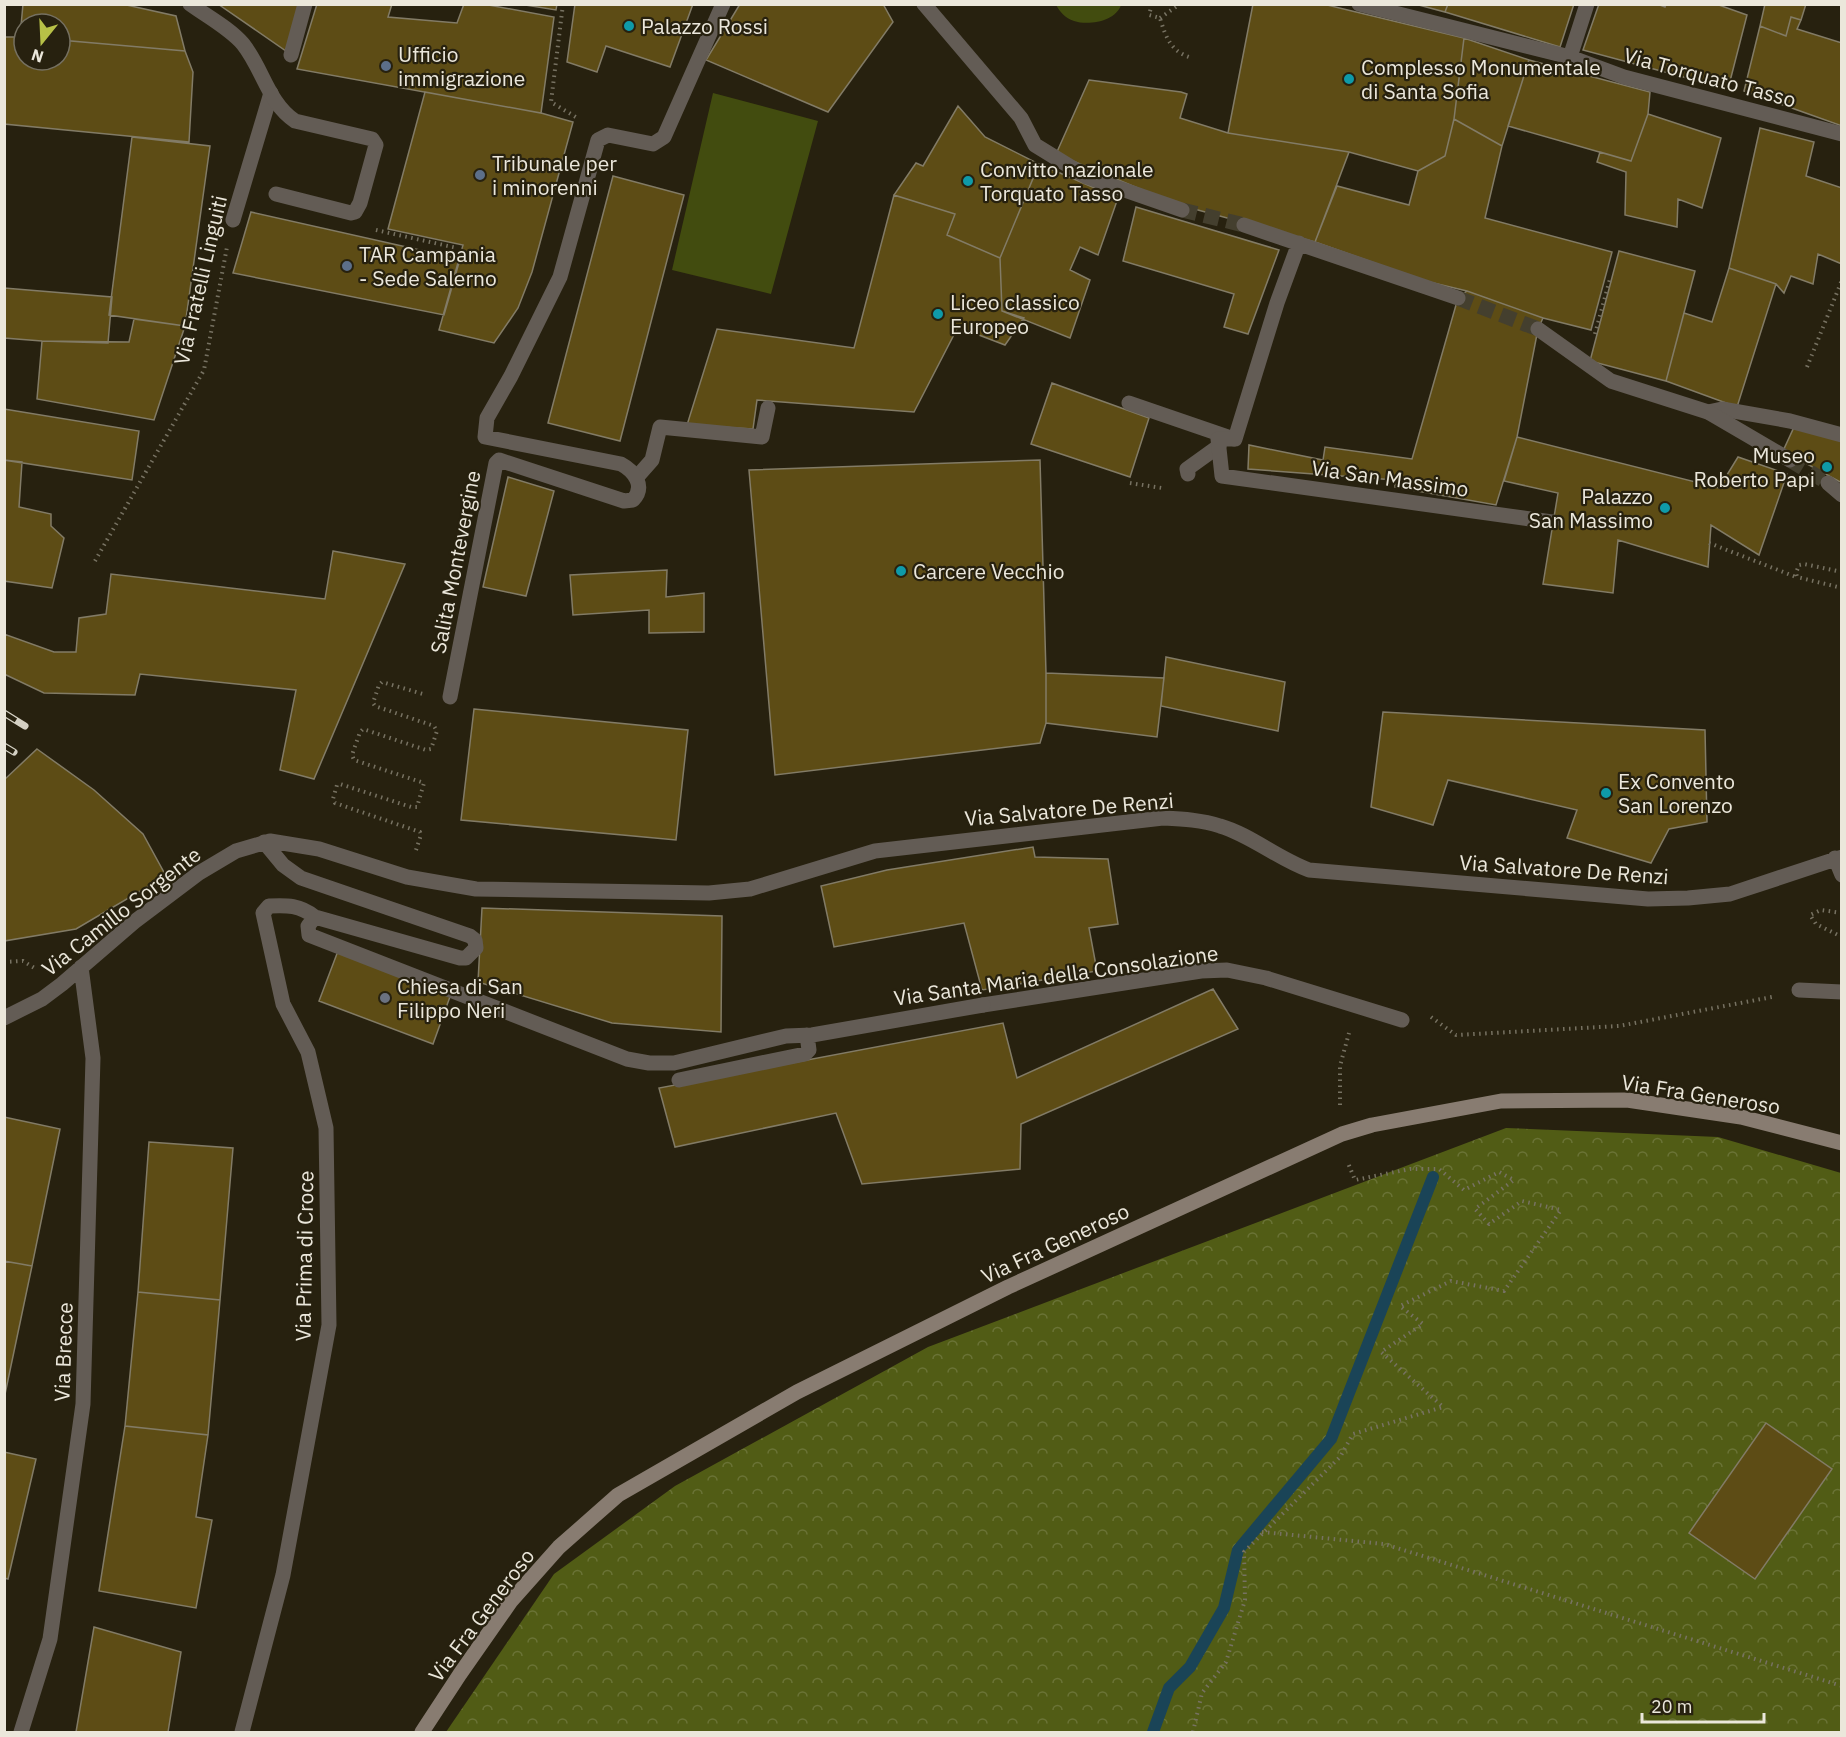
<svg xmlns="http://www.w3.org/2000/svg" width="1846" height="1737" font-family="'IBM Plex Sans',sans-serif">
  <style>
    .grass { fill: #424c0f }
    .forest { fill: url(#forest-crowns) }
    .lines { fill: none; stroke-linecap: round; stroke-linejoin: round }
    .stream { stroke: #1a4457; stroke-width: 12 }
    .building { fill: #5d4c15; stroke: #827b66; stroke-width: 1.5 }
    .minor-tunnel { stroke: #443f2e; stroke-width: 15; stroke-dasharray: 15 8; stroke-linecap: butt }
    .path { stroke: #777262; stroke-width: 4; stroke-dasharray: 1.5 4.5; stroke-linecap: butt }
    .service { stroke: #635c55; stroke-width: 15 }
    .pedestrian { stroke: #635c55; stroke-width: 15 }
    .minor { stroke: #635c55; stroke-width: 15 }
    .secondary { stroke: #887c71; stroke-width: 15 }
    .rail-casing { stroke: #d4d0c3; stroke-width: 7 }
    .rail { stroke: #27210f; stroke-width: 4.5; stroke-dasharray: 14; stroke-linecap: butt }
    .culture-dot { fill: #0f9aa8; stroke: #27210f; stroke-width: 2 }
    .service-dot { fill: #5c6f8a; stroke: #27210f; stroke-width: 2 }
    .worship-dot { fill: #6b7280; stroke: #27210f; stroke-width: 2 }
    .labels { text-anchor: middle; dominant-baseline: central; stroke-width: 4.5; stroke-linejoin: round; paint-order: stroke }
    .poi-label { font-size: 21px; fill: #ebe7db; stroke: #27210f; text-anchor: start }
    .street-label { font-size: 21px; fill: #ebe7db; stroke: #27210f }
  </style>
  <defs>
    <pattern id="forest-crowns" width="20" height="18" patternUnits="userSpaceOnUse" patternTransform="scale(1.5)"><rect width="20" height="18" fill="#515c15"/><path d="M2 6a3 3 0 1 1 6 0M12 15a3 3 0 1 1 6 0" fill="none" stroke="#6a7336"/></pattern>
  </defs>
  <rect width="100%" height="100%" fill="#27210f"/>
  <path class="grass" d="M1056,5H1121C1116,21 1089,26 1074,21C1065,18 1060,12 1056,5Z
    M713,93L818,121L771,294L672,270Z"/>
  <path class="forest" d="M1506,1128L1718,1137L1841,1173V1732H446L554,1574L675,1486L928,1347Z"/>
  <g class="lines">
    <path class="stream" d="M1153,1732L1169,1688L1190,1667L1224,1608L1238,1550L1331,1439L1433,1177"/>
  </g>
  <path class="building" d="M23,4H122L176,16L185,51L60,40V24H24V37H20Z
    M218,4H299L286,51Z
    M317,4H392L388,17L457,23L464,4H483L554,17L541,113L297,69Z
    M519,4H557L556,10Z
    M575,4H693L670,67L606,46L597,72L567,62Z
    M740,4H883L893,22L828,112L706,60Z
    M1253,4H1323L1464,38L1454,119L1445,156L1418,171L1349,152L1228,133Z
    M1415,4H1448L1445,12Z
    M1448,4H1574L1560,47L1445,12Z
    M1599,4H1657L1665,7L1666,4H1716L1747,15L1728,89L1583,50Z
    M1765,4H1806L1801,20L1791,17L1786,36L1760,26Z
    M1791,17L1801,20L1797,29L1842,43V126L1744,91L1760,26L1786,36Z
    M4,37H24V60H60V40L185,51L193,72L189,142L4,124Z
    M1464,38L1529,60L1502,146L1454,119Z
    M1529,60L1650,92L1648,114L1631,161L1508,126Z
    M1089,80L1181,92L1187,94L1180,118L1228,133L1349,152L1315,242L1176,204L1056,154Z
    M425,92L541,113L573,122L532,272L518,308L494,343L439,330L463,245L388,229Z
    M958,106L985,137L1039,164L1000,258L947,235L955,214L894,195L916,163L923,166Z
    M1648,114L1721,138L1702,208L1678,199L1677,227L1625,215L1626,172L1597,162L1600,152L1631,161Z
    M1454,119L1502,146L1485,218L1612,252L1591,330L1543,318L1467,291L1425,281L1315,242L1337,186L1409,205L1418,171L1445,156Z
    M1760,128L1814,142L1806,176L1842,188V264L1818,254L1813,284L1791,276L1784,293L1776,284L1729,268Z
    M132,137L210,146L185,326L109,315Z
    M1039,164L1118,198L1098,255L1080,247L1070,270L1090,280L1070,338L1002,311L1000,258Z
    M613,176L684,195L620,441L548,423Z
    M894,195L955,214L947,235L1000,258L1002,311L1024,318L1005,345L958,327L914,412L757,400L753,429L687,425L717,329L854,348Z
    M1136,207L1279,250L1248,334L1224,327L1234,294L1123,261Z
    M251,212L460,259L444,315L233,273Z
    M1619,251L1695,271L1666,381L1590,361Z
    M1729,268L1776,284L1737,407L1666,381L1684,313L1712,322Z
    M4,288L112,297L108,343L42,341L4,338Z
    M1467,291L1543,318L1538,329L1517,437L1496,505L1395,487V480L1248,469L1249,445L1323,460L1325,447L1412,459L1458,298Z
    M134,319L185,326L154,420L37,399L42,341L129,342Z
    M1052,383L1149,418L1130,477L1031,444Z
    M4,409L139,431L132,480L4,460Z
    M1795,425L1842,438V483L1783,451Z
    M1517,437L1719,488L1738,457L1787,474L1759,555L1711,525L1708,567L1618,540L1613,593L1543,584L1558,493L1504,481Z
    M4,460L22,462L19,507L51,514V526L64,538L52,588L4,581Z
    M1040,460L1046,673V723L1040,743L775,775L749,470Z
    M508,477L554,491L526,596L483,587Z
    M333,551L405,564L314,779L280,770L296,690L140,674L135,695L44,693L4,674V634L54,652H76L79,618L106,614L111,574L325,599Z
    M667,570L666,597L704,593V632L649,633V610L573,615L570,575Z
    M1166,657L1285,682L1278,731L1161,706Z
    M1046,673L1164,678L1157,737L1046,723Z
    M474,709L688,730L676,840L461,820Z
    M1383,712L1705,730L1707,822L1669,829L1651,863L1567,838L1577,810L1448,780L1433,825L1371,807Z
    M37,749L94,790L143,834L166,876L76,929L4,941V780Z
    M1033,847L1035,857L1108,859L1118,924L1089,928L1097,971L982,990L964,923L834,947L821,886L887,870Z
    M482,908L722,916L721,1032L612,1023L478,982Z
    M338,951L451,994L433,1044L319,1001Z
    M1213,989L1238,1029L1021,1124L1020,1169L862,1184L836,1113L675,1147L659,1088L1003,1023L1017,1078Z
    M4,1117L60,1129L32,1266L4,1261Z
    M149,1142L233,1148L220,1300L138,1292Z
    M4,1261L32,1266L4,1399Z
    M138,1292L220,1300L208,1435L125,1426Z
    M1766,1423L1832,1469L1755,1579L1689,1533Z
    M125,1426L208,1435L196,1517L212,1520L196,1608L99,1591Z
    M4,1452L36,1459L8,1579L4,1578Z
    M94,1627L181,1652L168,1732H76Z"/>
  <g class="lines">
    <path class="minor-tunnel" d="M1182,210L1244,225
      M1458,298L1538,329
      M1790,460L1828,483"/>
    <path class="path" d="M563,4L551,102L579,119
      M1152,4L1149,15L1160,18C1166,38 1171,52 1192,58
      M1160,18L1180,4
      M376,230L457,248
      M1595,334L1610,279
      M1807,367L1842,280
      M1130,483L1162,488
      M1709,543L1796,577
      M95,561L204,370L227,247
      M1842,572L1804,564L1799,565L1796,573L1797,577L1842,588
      M416,850L421,835L420,832L335,803L333,799L337,785L340,784L411,807H417L424,783L354,760L352,755L360,732L363,729L426,750L431,749L437,731L434,726L375,706L373,703L379,685L382,682L423,694
      M1842,913L1821,910L1810,915L1816,924L1842,937
      M4,962L23,961L36,969
      M1431,1017L1456,1035L1619,1026L1772,997
      M1340,1105V1066L1349,1033
      M1262,1532L1384,1544L1842,1686
      M1193,1732L1202,1693L1226,1662L1245,1600L1244,1552L1340,1457L1353,1434L1443,1407L1381,1352L1423,1324L1400,1306L1451,1281L1504,1291L1561,1210L1522,1201L1489,1224L1475,1209L1514,1180L1499,1172L1464,1190L1439,1169H1410L1355,1180L1348,1163"/>
    <path class="service" d="M1129,403L1234,439
      M637,477L652,460L660,427L762,437L768,408"/>
    <path class="pedestrian" d="M233,220L271,93
      M1708,412L1722,409L1790,421L1842,435
      M1188,474L1187,469L1219,446
      M1799,990L1842,992
      M983,1005L1201,971L1227,970L1266,978L1402,1020"/>
    <path class="minor" d="M190,4C208,17 229,28 243,44C263,69 268,103 295,121L372,139L376,145L360,203L355,212L351,213L276,194
      M924,4L1021,118L1035,145L1087,177L1182,210
      M1359,4L1570,57L1624,77L1842,134
      M291,55L305,4
      M1570,57L1587,4
      M1244,225L1458,298
      M1299,243L1277,303L1235,439H1218L1222,476L1552,522
      M1538,329L1611,381L1708,412L1790,460
      M1828,483L1842,495
      M450,697L496,463L499,460L624,501L633,500C646,486 634,471 621,464L485,437L487,418L511,376L560,277L598,140L608,135L653,144L664,137L723,4
      M264,842L283,865L301,878L470,936L475,940L476,948L466,958H460L315,917L308,926L309,935L627,1059L649,1063H674L786,1036L812,1035L983,1005
      M1835,858L1842,875
      M4,1018L42,999L62,984L134,922L199,873L236,851L270,841L319,849L407,877L476,889L709,893L750,889L875,851L1163,818C1182,819 1202,820 1220,826C1251,835 1278,859 1309,870L1648,899L1688,898L1730,894L1842,857
      M679,1080L805,1054L809,1050L807,1035
      M21,1732L50,1639L83,1404L93,1058L81,967
      M242,1732L283,1575L329,1325L326,1128L308,1052L283,1004L263,913L269,906C287,905 300,905 315,917"/>
    <path class="secondary" d="M422,1732L460,1674L511,1601L559,1547L618,1495L797,1392L1008,1287L1342,1134L1372,1125L1501,1101L1627,1100L1741,1117L1842,1143"/>
    <defs>
      <path id="rail" d="M4,713L25,726
        M4,746L14,752"/>
    </defs>
    <use href="#rail" class="rail-casing"/>
    <use href="#rail" class="rail"/>
  </g>
  <g class="culture-dot">
    <circle cx="629" cy="26" r="6"/>
    <circle cx="1349" cy="79" r="6"/>
    <circle cx="968" cy="181" r="6"/>
    <circle cx="938" cy="314" r="6"/>
    <circle cx="1827" cy="467" r="6"/>
    <circle cx="1665" cy="508" r="6"/>
    <circle cx="901" cy="571" r="6"/>
    <circle cx="1606" cy="793" r="6"/>
  </g>
  <g class="service-dot">
    <circle cx="386" cy="66" r="6"/>
    <circle cx="480" cy="175" r="6"/>
    <circle cx="347" cy="266" r="6"/>
  </g>
  <circle class="worship-dot" cx="385" cy="998" r="6"/>
  <g class="labels">
    <g class="poi-label">
      <text x="641" y="26">Palazzo Rossi</text>
      <text x="398" y="54">Ufficio<tspan x="398" dy="24">immigrazione</tspan></text>
      <text x="1361" y="67">Complesso Monumentale<tspan x="1361" dy="24">di Santa Sofia</tspan></text>
      <text x="492" y="163">Tribunale per<tspan x="492" dy="24">i minorenni</tspan></text>
      <text x="980" y="169">Convitto nazionale<tspan x="980" dy="24">Torquato Tasso</tspan></text>
      <text x="359" y="254">TAR Campania<tspan x="359" dy="24">- Sede Salerno</tspan></text>
      <text x="950" y="302">Liceo classico<tspan x="950" dy="24">Europeo</tspan></text>
      <text x="1815" y="455" text-anchor="end">Museo<tspan x="1815" dy="24">Roberto Papi</tspan></text>
      <text x="1653" y="496" text-anchor="end">Palazzo<tspan x="1653" dy="24">San Massimo</tspan></text>
      <text x="913" y="571">Carcere Vecchio</text>
      <text x="1618" y="781">Ex Convento<tspan x="1618" dy="24">San Lorenzo</tspan></text>
      <text x="397" y="986">Chiesa di San<tspan x="397" dy="24">Filippo Neri</tspan></text>
    </g>
    <g class="street-label">
      <text transform="translate(1710 77) rotate(15)">Via Torquato Tasso</text>
      <text transform="translate(200 280) rotate(-77)">Via Fratelli Linguiti</text>
      <text transform="translate(1390 478) rotate(8)">Via San Massimo</text>
      <text transform="translate(455 562) rotate(-79)">Salita Montevergine</text>
      <text transform="translate(1069 809) rotate(-5)">Via Salvatore De Renzi</text>
      <text transform="translate(1564 869) rotate(4)">Via Salvatore De Renzi</text>
      <text transform="translate(121 911) rotate(-38)">Via Camillo Sorgente</text>
      <text transform="translate(1056 975) rotate(-8)">Via Santa Maria della Consolazione</text>
      <text transform="translate(1701 1094) rotate(9)">Via Fra Generoso</text>
      <text transform="translate(1055 1243) rotate(-25)">Via Fra Generoso</text>
      <text transform="translate(304 1256) rotate(-89)">Via Prima di Croce</text>
      <text transform="translate(63 1352) rotate(-88)">Via Brecce</text>
      <text transform="translate(481 1615) rotate(-53)">Via Fra Generoso</text>
    </g>
  </g>
  <rect width="1846" height="1737" fill="none" stroke="#ebe7db" stroke-width="12"/>
  <g transform="translate(42 42) rotate(198)"><circle r="28" fill="#27210f" stroke="#757061" stroke-width="1.5"/>
  <path d="M0-4.5L10 22L0 15L-10 22Z" fill="#b8c147"/>
  <text y="-9" font-size="16" font-weight="bold" text-anchor="middle" fill="#ebe7db">N</text>
  </g>
  <path d="M1642 1713v9h122v-9" fill="none" stroke="#ebe7db" stroke-width="3"/>
  <text x="1651" y="1713" font-size="18" fill="#ebe7db" stroke="#27210f" stroke-width="4.5" paint-order="stroke">20 m</text>
</svg>
